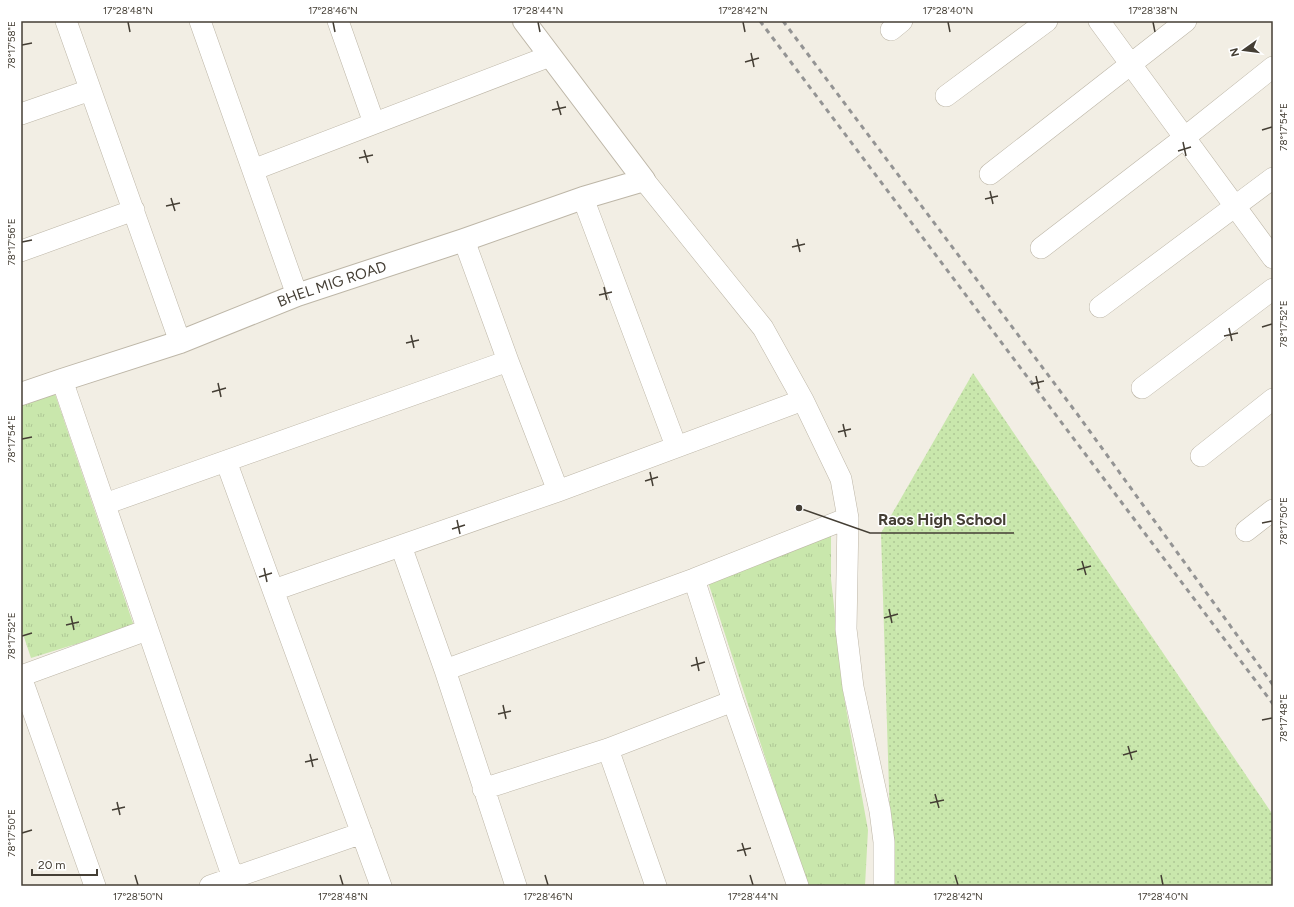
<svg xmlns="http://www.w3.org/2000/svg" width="1294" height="907" font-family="Figtree,sans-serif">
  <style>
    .grass { fill: url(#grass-dots) }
    .park { fill: url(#park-tufts) }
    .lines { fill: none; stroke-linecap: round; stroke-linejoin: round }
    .minor-casing { stroke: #bdb6a7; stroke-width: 22 }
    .tertiary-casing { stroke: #bdb6a7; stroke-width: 24 }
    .minor { stroke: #fff; stroke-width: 21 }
    .tertiary { stroke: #fff; stroke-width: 22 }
    .rail { stroke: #949494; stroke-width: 3; stroke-dasharray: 5 5; stroke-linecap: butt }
    .ticks { fill: none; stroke: #443e34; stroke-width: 1.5 }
    .labels { text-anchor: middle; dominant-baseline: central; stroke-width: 3; stroke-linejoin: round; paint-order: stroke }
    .street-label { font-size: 15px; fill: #443e34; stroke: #fff }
    .leader { fill: none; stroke: #443e34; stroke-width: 1.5 }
    .callout-dot { fill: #443e34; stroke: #fff; stroke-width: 1.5 }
    .callout-label { font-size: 16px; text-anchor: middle; font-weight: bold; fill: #443e34; stroke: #fff; stroke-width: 3; stroke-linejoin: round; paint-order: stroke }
    .neatline { fill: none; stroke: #443e34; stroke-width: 1.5 }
    .ticks-label { font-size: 10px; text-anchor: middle; fill: #443e34 }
  </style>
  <defs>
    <pattern id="grass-dots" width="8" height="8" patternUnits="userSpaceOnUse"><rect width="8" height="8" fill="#c9e7ac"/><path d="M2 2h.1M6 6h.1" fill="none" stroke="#aec795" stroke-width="1.8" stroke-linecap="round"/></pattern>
    <pattern id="park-tufts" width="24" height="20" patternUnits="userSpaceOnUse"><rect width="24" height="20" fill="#c9e7ac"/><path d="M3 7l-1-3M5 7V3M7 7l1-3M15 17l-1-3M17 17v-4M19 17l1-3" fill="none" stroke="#aec795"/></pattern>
  </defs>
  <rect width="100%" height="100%" fill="#f2eee4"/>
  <path class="grass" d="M973,373L1273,815V886H892L881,533Z"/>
  <path class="park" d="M55,394L134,626L31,658L21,628V405Z
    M831,534V579L844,697L868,830L865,886H807L708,582Z"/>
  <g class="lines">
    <defs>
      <path id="minor" d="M66,21L180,342
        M200,21L297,295
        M338,21L374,123
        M1099,21L1273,258
        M891,30L902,21
        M946,96L1047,21
        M21,114L90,90
        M253,170L550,56
        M990,174L1186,21
        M644,180L763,328L803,400L841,479L848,518L846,629L853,687L880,811L884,842V886
        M583,198L676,446
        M464,240L508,361L558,491
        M1041,248L1184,138L1273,67
        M21,251L134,210
        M1100,307L1273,178
        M62,380L233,878
        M1142,388L1273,289
        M1201,456L1273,399
        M226,461L381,886
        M105,504L508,361
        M1246,531L1273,510
        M401,546L445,670L516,886
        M694,579L733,701L798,886
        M274,590L558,491L803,400
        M445,670L694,579L848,518
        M21,676L147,630
        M21,677L95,886
        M608,749L656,886
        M483,789L608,749L733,701
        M210,886L362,833"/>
      <g id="tertiary">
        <path id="s1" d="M21,394L62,380L180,342L297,295L464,240L583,198L644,180L524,21"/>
      </g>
    </defs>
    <use href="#minor" class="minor-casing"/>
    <use href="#tertiary" class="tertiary-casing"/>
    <use href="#minor" class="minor"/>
    <use href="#tertiary" class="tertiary"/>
    <path class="rail" d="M760,21L1273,704
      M783,21L1078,415L1273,685"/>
  </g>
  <path class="ticks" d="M128,22L130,32M333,22L335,32M538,22L540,32M743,22L745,32M948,22L950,32M1153,22L1155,32M22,45L32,43M751,53L754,67M745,62L759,58M557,101L561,115M552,110L566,107M1262,130L1272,127M1183,142L1186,156M364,150L368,163M1178,151L1191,147M359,158L373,155M990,191L993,204M171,198L175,211M985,199L998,196M166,206L180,203M797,239L800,252M22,242L32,240M792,247L805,244M604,287L607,300M599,295L612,292M1262,327L1272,324M1229,328L1232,341M411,335L414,348M1224,336L1238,333M406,343L419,340M1036,376L1039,389M218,383L221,397M1031,384L1044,381M212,392L226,388M843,424L846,437M838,432L851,429M22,439L32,437M650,472L653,486M645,481L658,477M457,520L460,534M1262,523L1272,521M452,529L465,525M1082,561L1086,575M264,568L267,582M1077,570L1091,566M259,577L272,573M889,609L892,623M71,616L74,630M884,618L898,614M66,625L79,622M22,636L32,633M696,657L699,671M691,666L705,662M503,705L506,719M498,714L511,711M1262,720L1272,718M1128,746L1132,760M310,754L313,767M1123,755L1137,751M305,762L318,759M935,794L939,808M117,802L120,815M930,803L944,800M112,810L125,807M22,833L32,830M742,843L746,856M737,851L751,848M135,875L138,885M340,875L343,885M545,875L548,885M750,875L753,885M955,875L958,885M1161,875L1163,885"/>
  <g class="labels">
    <g class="street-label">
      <text stroke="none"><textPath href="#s1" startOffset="330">BHEL MIG ROAD</textPath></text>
    </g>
  </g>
  <path class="leader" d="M799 508L870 533H1014"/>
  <circle class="callout-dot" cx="799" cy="508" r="4"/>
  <g class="callout-label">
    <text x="942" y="525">Raos High School</text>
  </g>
  <rect width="1294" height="907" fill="none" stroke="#ffffff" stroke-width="44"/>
  <g transform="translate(1244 50) rotate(256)" stroke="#ffffff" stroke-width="3" paint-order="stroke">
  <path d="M0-3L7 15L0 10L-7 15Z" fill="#443e34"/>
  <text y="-6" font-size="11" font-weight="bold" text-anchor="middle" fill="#443e34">N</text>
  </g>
  <path d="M32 869v6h65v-6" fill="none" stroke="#443e34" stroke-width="2"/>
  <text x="38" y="869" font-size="12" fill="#443e34" stroke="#ffffff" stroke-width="3" paint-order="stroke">20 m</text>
  <rect x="22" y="22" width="1250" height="863" class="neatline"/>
  <g class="ticks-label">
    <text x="128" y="14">17°28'48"N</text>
    <text x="333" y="14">17°28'46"N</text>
    <text x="538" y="14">17°28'44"N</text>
    <text x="743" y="14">17°28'42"N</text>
    <text x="948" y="14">17°28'40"N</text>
    <text x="1153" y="14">17°28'38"N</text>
    <text transform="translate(11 45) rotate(-90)" y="4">78°17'58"E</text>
    <text transform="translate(1283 127) rotate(-90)" y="4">78°17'54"E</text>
    <text transform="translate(11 242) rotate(-90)" y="4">78°17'56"E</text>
    <text transform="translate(1283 324) rotate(-90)" y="4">78°17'52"E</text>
    <text transform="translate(11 439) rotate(-90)" y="4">78°17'54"E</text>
    <text transform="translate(1283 521) rotate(-90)" y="4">78°17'50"E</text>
    <text transform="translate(11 636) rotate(-90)" y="4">78°17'52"E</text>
    <text transform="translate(1283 718) rotate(-90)" y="4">78°17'48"E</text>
    <text transform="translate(11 833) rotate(-90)" y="4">78°17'50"E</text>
    <text x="138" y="900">17°28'50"N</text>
    <text x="343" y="900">17°28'48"N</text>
    <text x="548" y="900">17°28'46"N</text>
    <text x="753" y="900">17°28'44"N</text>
    <text x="958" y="900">17°28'42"N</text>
    <text x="1163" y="900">17°28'40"N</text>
  </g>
</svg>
